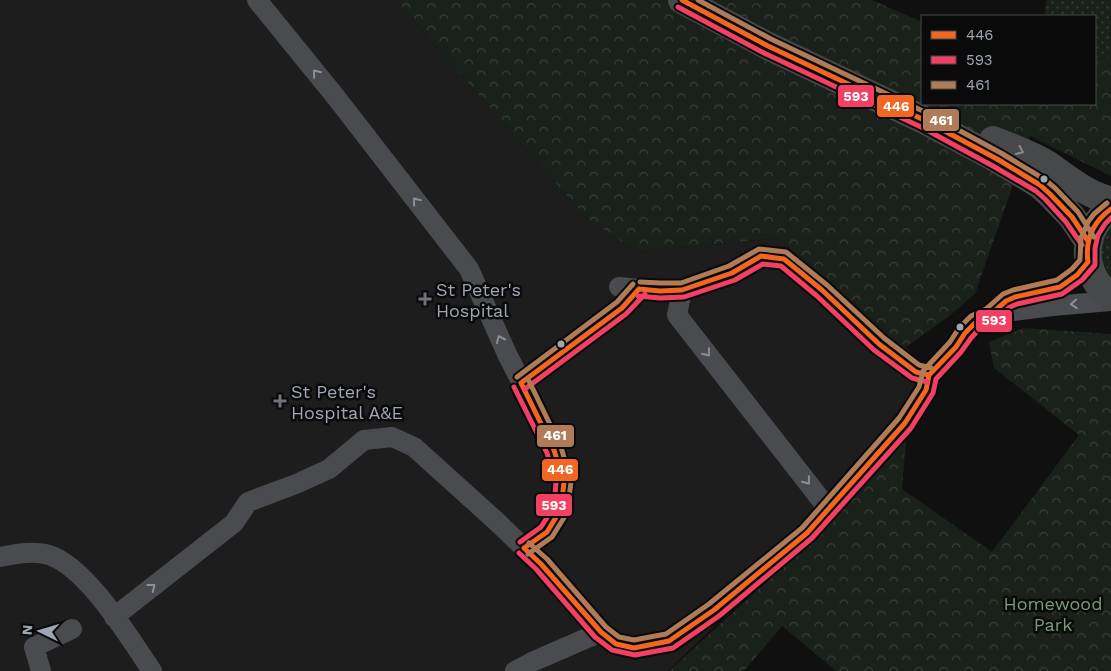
<svg xmlns="http://www.w3.org/2000/svg" width="1111" height="671" font-family="'Work Sans',sans-serif">
  <style>
    .built { fill: #1d1d1e }
    .grass { fill: url(#grass-dots) }
    .forest { fill: url(#forest-crowns) }
    .lines { fill: none; stroke-linecap: round; stroke-linejoin: round }
    .street { stroke: #4a4b4f; stroke-width: 20 }
    .primary { stroke: #46484a; stroke-width: 28 }
    .bus-1-casing { stroke: #0a0a0b; stroke-width: 9 }
    .bus-2-casing { stroke: #0a0a0b; stroke-width: 9 }
    .bus-3-casing { stroke: #0a0a0b; stroke-width: 9 }
    .bus-1 { stroke: #f26522; stroke-width: 5 }
    .bus-2 { stroke: #f24062; stroke-width: 5 }
    .bus-3 { stroke: #b07c57; stroke-width: 5 }
    .oneway { stroke: #8a8f98 }
    .oneway2 { stroke: #858a92 }
    .bus-dot { fill: #a0a6b1; stroke: #0a0a0b; stroke-width: 2 }
    .poi-dot { fill: #6e7279; stroke: #0a0a0b; stroke-width: 2 }
    .labels { text-anchor: middle; dominant-baseline: central; stroke-width: 5; stroke-linejoin: round; paint-order: stroke }
    .poi-label { font-size: 18px; fill: #a0a6b1; stroke: #0a0a0b; text-anchor: start }
    .park-label { font-size: 18px; fill: #779d79; stroke: #0a0a0b }
    .line-badge { stroke: #0a0a0b; stroke-width: 2 }
    .badge-label { font-size: 14px; text-anchor: middle; font-weight: bold; fill: #fff }
  </style>
  <defs>
    <pattern id="grass-dots" width="8" height="8" patternUnits="userSpaceOnUse" patternTransform="scale(1.25)"><rect width="8" height="8" fill="#1a201a"/><path d="M2 2h.1M6 6h.1" fill="none" stroke="#383d39" stroke-width="1.8" stroke-linecap="round"/></pattern>
    <pattern id="forest-crowns" width="20" height="18" patternUnits="userSpaceOnUse" patternTransform="scale(1.25)"><rect width="20" height="18" fill="#1a201a"/><path d="M2 6a3 3 0 1 1 6 0M12 15a3 3 0 1 1 6 0" fill="none" stroke="#383d39"/></pattern>
  </defs>
  <rect width="100%" height="100%" fill="#101010"/>
  <path class="built" d="M0,0H396L585,217L637,252L778,238L906,347L929,375L906,440L668,671H0Z"/>
  <path class="grass" d="M1046,0H1111V57L1095,58V16H1045Z
    M1111,224V278C1098,261 1098,241 1111,224Z"/>
  <path class="forest" d="M396,0H872L922,22V104H1095V58L1111,57V176L1030,136L975,294L948,317L906,347L778,238L637,252L585,217Z
    M1024,328L1111,334V671H836L782,626L744,671H669L753,594L906,440L902,489L992,552L1079,435L994,368L989,342Z"/>
  <g class="lines">
    <path class="street" d="M257,0L335,96L469,269L507,354L533,405L554,450L564,482L561,509L547,532L524,548
      M619,287L660,291L682,290L732,273L761,256L784,259L822,290L879,344L916,372L929,375
      M682,290L677,315L829,510
      M997,313L1053,306L1111,301
      M0,557C15,554 34,550 49,555C87,567 130,639 152,671
      M114,617L234,523L248,502L296,484L329,469L364,440L392,437L414,447L496,521L541,564L601,632L616,644L634,648L669,641L714,610L807,533L905,423L926,390L929,375L956,347L965,333L976,322L990,315L1006,301L1015,297L1060,287L1077,275L1088,262
      M41,671L34,647L72,629
      M515,671L532,662L601,632"/>
    <path class="primary" d="M682,0L768,46L924,120L997,159L1040,185L1050,194L1072,217L1088,241
      M993,140C1011,147 1030,154 1047,164C1068,179 1086,194 1111,201
      M1111,209C1080,229 1080,276 1111,296"/>
    <defs>
      <path id="bus-1" d="M682,0L768,46L924,120L997,159L1040,185L1050,194L1072,217L1088,241
        M639,289L660,291L682,290L732,273L761,256L784,259L822,290L879,344L916,372L929,375
        M521,383L554,450L564,482L561,509L547,532L524,548
        M521,383L622,308L639,289
        M524,548L541,564L601,632L616,644L634,648L669,641L714,610L807,533L905,423L926,390L929,375L956,347L965,333L976,322L990,315L1006,301L1015,297L1060,287L1077,275L1088,262C1085,240 1093,222 1111,209"/>
      <path id="bus-2" d="M678,7L764,53L921,127L993,166L1036,191L1045,199L1066,222L1082,245
        M638,296L660,298L684,297L735,280L763,264L781,266L817,296L874,350L912,378L927,382
        M514,387L547,453L556,483L554,507L541,527L520,542
        M525,389L626,314L645,294
        M519,553L536,569L595,637L612,650L635,655L673,648L719,616L812,538L911,428L933,393L936,379L961,352L971,338L980,328L994,321L1010,307L1017,304L1062,294L1082,280L1095,265V248L1098,235L1105,224L1111,218"/>
      <path id="bus-3" d="M698,0L771,39L927,113L1001,153L1044,179L1055,188L1078,212L1094,237
        M640,282L660,283H681L729,266L759,249L786,252L827,285L884,338L919,365L931,368
        M517,377L617,302L633,284
        M528,379L561,447L571,482L567,513L552,537L528,554
        M529,543L547,559L606,627L619,637L634,640L666,634L709,604L802,528L899,418L919,387L923,371L950,342L959,328L971,316L986,309L1003,294L1013,290L1057,280L1072,269L1080,260L1081,238L1088,222L1094,214L1107,203"/>
    </defs>
    <use href="#bus-1" class="bus-1-casing"/>
    <use href="#bus-2" class="bus-2-casing"/>
    <use href="#bus-3" class="bus-3-casing"/>
    <use href="#bus-1" class="bus-1"/>
    <use href="#bus-2" class="bus-2"/>
    <use href="#bus-3" class="bus-3"/>
  </g>
  <defs><path id="oneway-chevron" d="M-2-3.5L2.5 0L-2 3.5" fill="none" stroke-width="1.6" stroke-linecap="round" stroke-linejoin="round" transform="scale(1.25)"/></defs>
  <g class="oneway">
    <use href="#oneway-chevron" transform="translate(316 73) rotate(-129)"/>
    <use href="#oneway-chevron" transform="translate(416 201) rotate(-128)"/>
    <use href="#oneway-chevron" transform="translate(1074 304) rotate(176)"/>
    <use href="#oneway-chevron" transform="translate(500 339) rotate(-114)"/>
    <use href="#oneway-chevron" transform="translate(707 353) rotate(52)"/>
    <use href="#oneway-chevron" transform="translate(807 481) rotate(52)"/>
    <use href="#oneway-chevron" transform="translate(152 587) rotate(-38)"/>
  </g>
  <use class="oneway2" href="#oneway-chevron" transform="translate(1020 151) rotate(25)"/>
  <g class="bus-dot">
    <circle cx="1044" cy="179" r="4.5"/>
    <circle cx="960" cy="327" r="4.5"/>
    <circle cx="561" cy="344" r="4.5"/>
  </g>
  <g class="poi-dot">
    <path d="M422.5 291.5h5v5h5v5h-5v5h-5v-5h-5v-5h5z"/>
    <path d="M277.5 393.5h5v5h5v5h-5v5h-5v-5h-5v-5h5z"/>
  </g>
  <g class="labels">
    <g class="poi-label">
      <text x="436" y="289">St Peter's<tspan x="436" dy="21">Hospital</tspan></text>
      <text x="291" y="391">St Peter's<tspan x="291" dy="21">Hospital A&amp;E</tspan></text>
    </g>
    <g class="park-label">
      <text x="1053" y="603">Homewood<tspan x="1053" dy="21">Park</tspan></text>
    </g>
  </g>
  <g class="line-badge">
    <rect x="837" y="84" width="38" height="24" rx="5" fill="#f24062"/>
    <rect x="876" y="94" width="39" height="24" rx="5" fill="#f26522"/>
    <rect x="922" y="108" width="38" height="24" rx="5" fill="#b07c57"/>
    <rect x="975" y="309" width="38" height="24" rx="5" fill="#f24062"/>
    <rect x="536" y="424" width="39" height="24" rx="5" fill="#b07c57"/>
    <rect x="541" y="458" width="38" height="24" rx="5" fill="#f26522"/>
    <rect x="535" y="493" width="38" height="24" rx="5" fill="#f24062"/>
  </g>
  <g class="badge-label">
    <text x="856" y="101">593</text>
    <text x="896" y="111">446</text>
    <text x="941" y="125">461</text>
    <text x="994" y="325">593</text>
    <text x="555" y="440">461</text>
    <text x="560" y="474">446</text>
    <text x="554" y="510">593</text>
  </g>
  <rect x="921" y="15" width="175" height="90" fill="#0a0a0b" stroke="#46484d"/>
  <rect x="931" y="31" width="25" height="8" fill="#f26522" stroke="#46484d"/>
  <text x="966" y="40" font-size="15" fill="#a0a6b1">446</text>
  <rect x="931" y="56" width="25" height="8" fill="#f24062" stroke="#46484d"/>
  <text x="966" y="65" font-size="15" fill="#a0a6b1">593</text>
  <rect x="931" y="81" width="25" height="8" fill="#b07c57" stroke="#46484d"/>
  <text x="966" y="90" font-size="15" fill="#a0a6b1">461</text>
  <g transform="translate(40 631) rotate(275)" stroke="#0a0a0b" stroke-width="4" paint-order="stroke">
  <path d="M0-4L9 19L0 12L-9 19Z" fill="#a0a6b1"/>
  <text y="-8" font-size="14" font-weight="bold" text-anchor="middle" fill="#a0a6b1">N</text>
  </g>
</svg>
